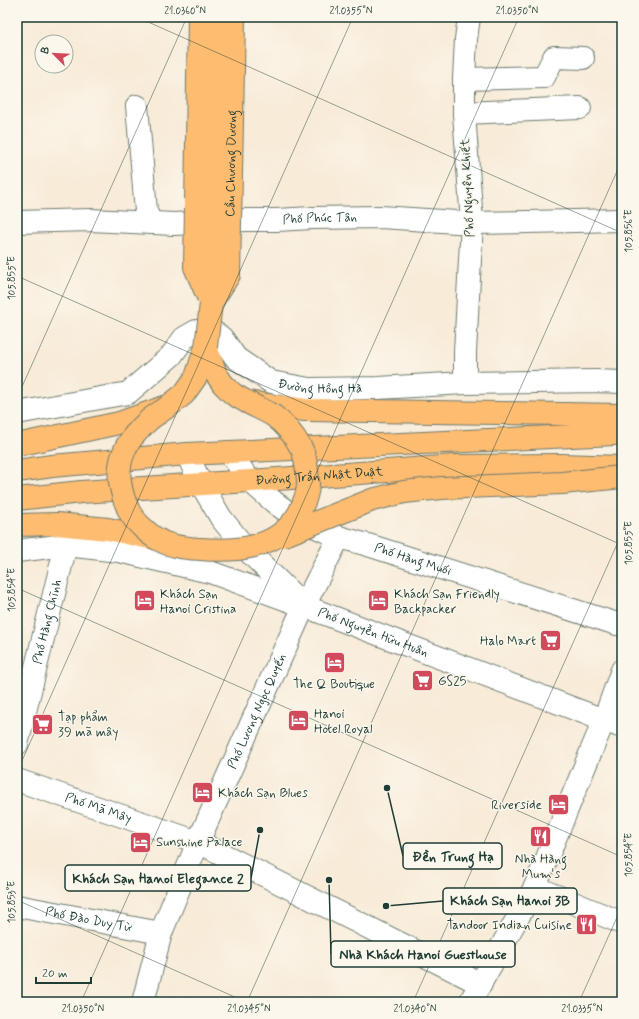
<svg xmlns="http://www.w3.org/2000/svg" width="639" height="1019" font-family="Mynerve,sans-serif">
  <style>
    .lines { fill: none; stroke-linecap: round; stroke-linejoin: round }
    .minor-casing { stroke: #6b7a6d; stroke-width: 24 }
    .major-casing { stroke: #6b7a6d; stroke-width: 24 }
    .minor { stroke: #fff; stroke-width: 22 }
    .major { stroke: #febc71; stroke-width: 22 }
    .major-bridge-casing { stroke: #6b7a6d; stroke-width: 24; stroke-linecap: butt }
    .major-bridge { stroke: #febc71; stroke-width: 22 }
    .ticks { fill: none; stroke: #1f3d34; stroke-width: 1; stroke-opacity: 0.45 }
    .labels { text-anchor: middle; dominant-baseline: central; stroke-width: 3; stroke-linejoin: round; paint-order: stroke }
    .street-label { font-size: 13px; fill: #1f3d34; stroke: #fbf7ec }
    .poi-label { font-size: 13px; fill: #1f3d34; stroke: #fbf7ec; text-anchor: start }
    .leader { fill: none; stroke: #1f3d34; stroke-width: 1.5 }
    .callout-dot { fill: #1f3d34; stroke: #fbf7ec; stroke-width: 1.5 }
    .callout { fill: #fbf7ec; stroke: #1f3d34; stroke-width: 1.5 }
    .callout-label { font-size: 14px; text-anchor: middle; font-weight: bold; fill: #1f3d34 }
    .neatline { fill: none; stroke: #1f3d34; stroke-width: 1.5 }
    .ticks-label { font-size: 10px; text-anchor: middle; fill: #1f3d34 }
  </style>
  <rect width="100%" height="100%" fill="#fbf7ec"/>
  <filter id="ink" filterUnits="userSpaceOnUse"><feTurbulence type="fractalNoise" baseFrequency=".025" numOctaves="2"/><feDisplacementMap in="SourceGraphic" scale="8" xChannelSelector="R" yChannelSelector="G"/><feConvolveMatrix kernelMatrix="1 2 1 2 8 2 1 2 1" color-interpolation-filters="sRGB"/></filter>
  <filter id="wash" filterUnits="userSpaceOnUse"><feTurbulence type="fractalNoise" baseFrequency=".012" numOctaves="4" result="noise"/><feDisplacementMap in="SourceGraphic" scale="16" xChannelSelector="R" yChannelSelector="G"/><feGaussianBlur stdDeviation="0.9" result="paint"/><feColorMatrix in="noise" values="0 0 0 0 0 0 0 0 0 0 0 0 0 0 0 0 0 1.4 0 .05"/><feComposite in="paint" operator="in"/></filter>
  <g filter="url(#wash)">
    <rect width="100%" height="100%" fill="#f8ebd8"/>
  </g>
  <g filter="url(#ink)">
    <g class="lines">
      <defs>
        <g id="minor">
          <path d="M464,79L544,77L554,57L583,58"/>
          <path d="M137,106L146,211L151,223"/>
          <path d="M464,113L580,108"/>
          <path id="s1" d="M17,222L90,220L174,224L246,220H276L312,218L381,217L472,223L622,220"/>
          <path d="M465,383V352L472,223L464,113V79L466,39L469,17"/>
          <path id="s2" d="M17,413L128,393L171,356L184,338L196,331L214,332L222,338L236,358L271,382L309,389L378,388L465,383L595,381L622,382"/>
          <path id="s3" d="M229,452L250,481L274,502L297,519L339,537L368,545L617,624H622"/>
          <path d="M187,454L201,484L221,518L246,549L299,601"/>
          <path id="s4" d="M17,551L66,545L119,551L210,572L304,606L622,727"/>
          <path id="s5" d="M17,744L66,545"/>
          <path id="s6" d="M17,780L198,842L481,984"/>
          <path d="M535,887L622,923"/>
          <path id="s7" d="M17,906L161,933"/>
          <path id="s8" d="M143,1002L161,933L198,842L304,606L339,537"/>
          <path d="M470,1002L535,887L604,720L622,670"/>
        </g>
        <g id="major">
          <path d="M206,347L216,374L223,384L233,394L247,402L305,410L622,415"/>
          <path d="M17,445L119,423L170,405L184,394L196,377L206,347"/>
          <path d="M17,471L52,466L187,454L615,434L622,432"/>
          <path id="s9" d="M17,499L81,492L250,481L333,475L454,466L561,465L622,467"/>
          <path d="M17,525L57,524L108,529L159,540"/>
        </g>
      </defs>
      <use href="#minor" class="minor-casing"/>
      <use href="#major" class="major-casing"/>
      <use href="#minor" class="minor"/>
      <use href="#major" class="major"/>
      <defs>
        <g id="major-bridge">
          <path d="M199,17L195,267L208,297"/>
          <path id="s10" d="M211,303L229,275L234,17"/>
          <path d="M206,347L211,303L216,17"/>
          <path d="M170,405C163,411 154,415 148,421C140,428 127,442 124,452C117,468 119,483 124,499C126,503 127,507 129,511C134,521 149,535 159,540C171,547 187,548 200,549C237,552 278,549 299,513C304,503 309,492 308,481C307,470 306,455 300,446C294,435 284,424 274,416C266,411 256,407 247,402"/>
          <path d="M282,536L372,500L404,492L442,488L562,483L622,477"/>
        </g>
      </defs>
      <use href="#major-bridge" class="major-bridge-casing"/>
      <use href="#major-bridge" class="major-bridge"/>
    </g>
  </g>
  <path class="ticks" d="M137,17L622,233M17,25L20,17M17,276L622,545M17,398L187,17M17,588L622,857M17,772L353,17M17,900L246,1002M81,1002L519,17M247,1002L622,160M413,1002L622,533M579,1002L622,906"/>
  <defs>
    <symbol id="hotel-square" viewBox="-11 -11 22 22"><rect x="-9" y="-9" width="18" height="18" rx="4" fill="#d1495b" stroke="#fbf7ec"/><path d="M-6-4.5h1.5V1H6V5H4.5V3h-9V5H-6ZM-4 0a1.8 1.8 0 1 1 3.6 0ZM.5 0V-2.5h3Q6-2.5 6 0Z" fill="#fff"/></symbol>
    <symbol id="supermarket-square" viewBox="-11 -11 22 22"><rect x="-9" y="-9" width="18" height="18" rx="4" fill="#d1495b" stroke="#fbf7ec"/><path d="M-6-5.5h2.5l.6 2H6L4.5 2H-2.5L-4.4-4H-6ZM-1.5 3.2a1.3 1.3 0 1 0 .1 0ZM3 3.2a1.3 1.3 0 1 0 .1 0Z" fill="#fff"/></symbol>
    <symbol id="restaurant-square" viewBox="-11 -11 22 22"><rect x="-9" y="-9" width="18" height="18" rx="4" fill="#d1495b" stroke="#fbf7ec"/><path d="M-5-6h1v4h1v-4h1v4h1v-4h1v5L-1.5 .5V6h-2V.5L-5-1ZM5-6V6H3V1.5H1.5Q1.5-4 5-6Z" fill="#fff"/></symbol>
  </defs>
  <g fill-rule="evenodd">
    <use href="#hotel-square" x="132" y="588" width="25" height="25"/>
    <use href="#hotel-square" x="366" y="588" width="25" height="25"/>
    <use href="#supermarket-square" x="538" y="628" width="25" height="25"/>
    <use href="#hotel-square" x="322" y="650" width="25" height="25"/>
    <use href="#supermarket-square" x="410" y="668" width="25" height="25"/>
    <use href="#hotel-square" x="286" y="708" width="25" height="25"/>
    <use href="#supermarket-square" x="30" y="712" width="25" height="25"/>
    <use href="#hotel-square" x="190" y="780" width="25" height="25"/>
    <use href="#hotel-square" x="546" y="792" width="25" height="25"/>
    <use href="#restaurant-square" x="528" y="824" width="25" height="25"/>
    <use href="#hotel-square" x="128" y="830" width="25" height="25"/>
    <use href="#restaurant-square" x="574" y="912" width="25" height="25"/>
  </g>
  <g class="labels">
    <g class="street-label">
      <text stroke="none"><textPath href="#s10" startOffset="145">Cầu Chương Dương</textPath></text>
      <text transform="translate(468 188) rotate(-93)">Phố Nguyên Khiết</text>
      <text stroke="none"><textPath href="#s1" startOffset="303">Phố Phúc Tân</textPath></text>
      <text stroke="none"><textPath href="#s2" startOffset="350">Đường Hồng Hà</textPath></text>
      <text stroke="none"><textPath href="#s9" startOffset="303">Đường Trần Nhật Duật</textPath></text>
      <text stroke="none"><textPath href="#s3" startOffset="219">Phố Hàng Muối</textPath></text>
      <text stroke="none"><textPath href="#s5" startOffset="126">Phố Hàng Chĩnh</textPath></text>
      <text stroke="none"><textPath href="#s4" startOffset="370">Phố Nguyễn Hữu Huân</textPath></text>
      <text stroke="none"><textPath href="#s8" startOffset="313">Phố Lương Ngọc Quyến</textPath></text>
      <text stroke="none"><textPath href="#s6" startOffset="86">Phố Mã Mây</textPath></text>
      <text stroke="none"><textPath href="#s7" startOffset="73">Phố Đào Duy Từ</textPath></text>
    </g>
    <g class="poi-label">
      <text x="160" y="594">Khách Sạn<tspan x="160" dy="15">Hanoi Cristina</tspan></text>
      <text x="394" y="594">Khách Sạn Friendly<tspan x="394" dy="15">Backpacker</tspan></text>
      <text x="536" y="641" text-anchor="end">Halo Mart</text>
      <text x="438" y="681">GS25</text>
      <text x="334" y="684" text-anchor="middle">The Q Boutique</text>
      <text x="314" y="714">Hanoi<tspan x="314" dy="15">Hotel Royal</tspan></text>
      <text x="58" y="717">Tạp phẩm<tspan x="58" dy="15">39 mã mây</tspan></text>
      <text x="218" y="793">Khách Sạn Blues</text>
      <text x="542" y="805" text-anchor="end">Riverside</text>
      <text x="156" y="842">Sunshine Palace</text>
      <text x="541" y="859" text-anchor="middle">Nhà Hàng<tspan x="541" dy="15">Mum's</tspan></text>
      <text x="572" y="925" text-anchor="end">Tandoor Indian Cuisine</text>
    </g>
  </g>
  <path class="leader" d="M387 788L403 856M260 830L251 878M386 906L443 901M329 880L331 954"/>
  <g class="callout-dot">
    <circle cx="387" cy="788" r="4"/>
    <circle cx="260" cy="830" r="4"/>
    <circle cx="386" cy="906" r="4"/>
    <circle cx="329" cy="880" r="4"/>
  </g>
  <g class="callout">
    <rect x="403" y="843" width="99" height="26" rx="4"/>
    <rect x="65" y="865" width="186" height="26" rx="4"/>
    <rect x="443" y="888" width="134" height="26" rx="4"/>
    <rect x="331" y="941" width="184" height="26" rx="4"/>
  </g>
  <g class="callout-label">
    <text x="453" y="861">Đền Trung Hạ</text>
    <text x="158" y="883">Khách Sạn Hanoi Elegance 2</text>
    <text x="510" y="905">Khách Sạn Hanoi 3B</text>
    <text x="423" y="959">Nhà Khách Hanoi Guesthouse</text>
  </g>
  <rect width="639" height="1019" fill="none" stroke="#fbf7ec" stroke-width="44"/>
  <g transform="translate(54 54) rotate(294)"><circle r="19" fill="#fbf7ec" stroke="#a3ada2"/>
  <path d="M0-3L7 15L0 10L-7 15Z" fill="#d1495b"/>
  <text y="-6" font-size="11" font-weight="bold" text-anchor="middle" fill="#1f3d34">B</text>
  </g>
  <path d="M36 977v6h55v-6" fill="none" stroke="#1f3d34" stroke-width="2"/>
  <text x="42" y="977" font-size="12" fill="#1f3d34" stroke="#fbf7ec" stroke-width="3" paint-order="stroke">20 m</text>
  <rect x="22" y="22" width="595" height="975" class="neatline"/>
  <g class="ticks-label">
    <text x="185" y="14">21.0360°N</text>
    <text x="351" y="14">21.0355°N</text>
    <text x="517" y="14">21.0350°N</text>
    <text transform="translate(628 231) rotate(-90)" y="4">105.856°E</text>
    <text transform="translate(11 278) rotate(-90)" y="4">105.855°E</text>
    <text transform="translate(628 543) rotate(-90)" y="4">105.855°E</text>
    <text transform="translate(11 590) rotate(-90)" y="4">105.854°E</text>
    <text transform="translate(628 855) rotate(-90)" y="4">105.854°E</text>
    <text transform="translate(11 902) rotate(-90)" y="4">105.853°E</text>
    <text x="83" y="1012">21.0350°N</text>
    <text x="249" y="1012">21.0345°N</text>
    <text x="415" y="1012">21.0340°N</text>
    <text x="582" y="1012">21.0335°N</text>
  </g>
</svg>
